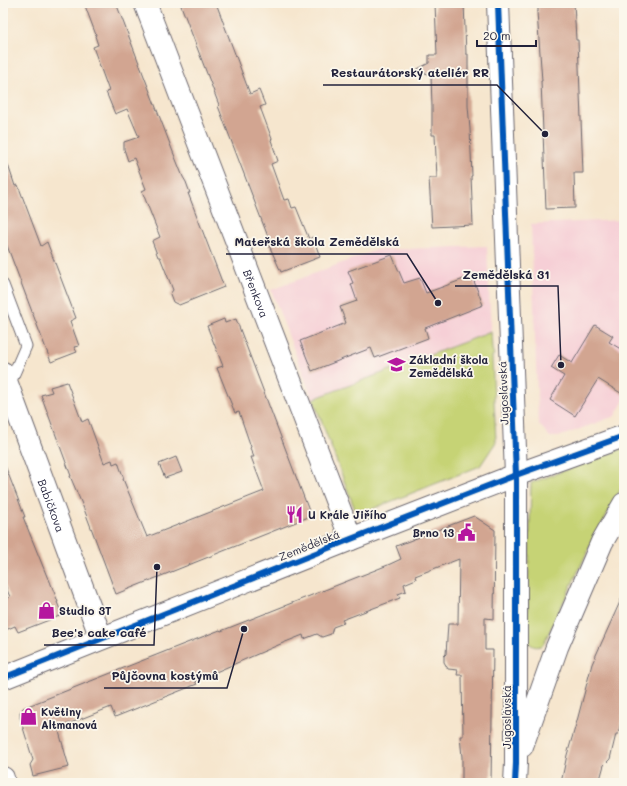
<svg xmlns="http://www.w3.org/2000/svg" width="627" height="786" font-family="Mali,sans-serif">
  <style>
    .built { fill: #f6cfd6 }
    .green { fill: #c6d375; stroke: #747a58 }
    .building { fill: #d2a591 }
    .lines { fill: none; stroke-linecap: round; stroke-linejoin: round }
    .lane-casing { stroke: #6c676e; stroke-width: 13 }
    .street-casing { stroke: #6c676e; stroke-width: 24 }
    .lane { stroke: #fff; stroke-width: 11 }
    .street { stroke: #fff; stroke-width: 22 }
    .cycleway-casing { stroke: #fbf7ec; stroke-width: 8 }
    .cycleway { stroke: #0057b8; stroke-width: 6 }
    .labels { text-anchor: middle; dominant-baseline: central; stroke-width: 3.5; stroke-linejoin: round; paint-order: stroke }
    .street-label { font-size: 11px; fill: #22223b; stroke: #fbf7ec }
    .poi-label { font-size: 11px; font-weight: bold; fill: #22223b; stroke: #fbf7ec; text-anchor: start }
    .leader { fill: none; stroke: #22223b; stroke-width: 1.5 }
    .callout-dot { fill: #22223b; stroke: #fbf7ec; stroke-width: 1.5 }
    .callout-label { font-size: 12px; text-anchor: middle; font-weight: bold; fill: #22223b; stroke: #fbf7ec; stroke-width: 3.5; stroke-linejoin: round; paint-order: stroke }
  </style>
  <rect width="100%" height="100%" fill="#fbf7ec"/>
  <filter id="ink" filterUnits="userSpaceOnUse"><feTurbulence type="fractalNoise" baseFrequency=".025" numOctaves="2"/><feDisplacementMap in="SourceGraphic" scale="8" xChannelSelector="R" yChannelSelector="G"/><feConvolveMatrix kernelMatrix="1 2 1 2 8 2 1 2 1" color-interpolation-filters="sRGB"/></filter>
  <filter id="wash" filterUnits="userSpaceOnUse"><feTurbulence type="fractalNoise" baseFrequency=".012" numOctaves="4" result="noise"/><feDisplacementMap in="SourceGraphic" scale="16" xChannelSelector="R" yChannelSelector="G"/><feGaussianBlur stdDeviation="0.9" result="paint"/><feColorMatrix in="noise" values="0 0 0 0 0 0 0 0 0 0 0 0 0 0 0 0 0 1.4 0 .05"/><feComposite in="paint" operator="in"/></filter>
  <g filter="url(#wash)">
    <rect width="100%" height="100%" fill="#f6e6ce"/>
    <path class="built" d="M624,220V400L615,416L561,436L557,437H550L539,424L538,420L531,224Z
      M487,246L496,442L480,466L357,515L271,290L376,250Z"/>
    <path class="green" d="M491,332L492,349L494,355L492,356L496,442L480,466L357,515L313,399Z
      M624,448V483L593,540L543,645C536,648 533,647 528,642L527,634L531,483Z"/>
    <g id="blocks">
      <path class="building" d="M84,3H116L173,152L183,177L186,182L190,193H188L224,287L179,305L173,302L170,294L173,290L160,257H158L152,241L160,237L142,191L146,189L134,158L128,161L124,149V142L139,137L127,109L115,114L106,92L109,91L93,47L98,45L95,36L96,35Z
        M180,3H216L250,94L259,90L265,105L260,107L272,139L271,140L278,161L271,164L284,200L289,199L292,208L296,207L309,239L313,237L320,257L281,272L268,243L270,242L218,106L219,105Z
        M435,3H464L466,54H468V106L470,129L472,176H471L473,225L432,227L429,178H437L435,135H432V107L431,75L416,70L429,63V55H437Z
        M538,3H574L576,40H578L583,173H574L575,208L546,209L541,81H542L537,12H538Z
        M3,159H6L15,186L18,185L41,246L47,242L76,318L70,321L79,346L74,347L77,352L51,362L3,235Z
        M392,255L404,283L420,278L426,293L472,276L483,305L425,328L428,338L375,358L371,348L312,371L300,341L346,323L340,307L357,301L351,284L353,283L348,271Z
        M224,319L225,323L236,319L311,516L116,594L84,509L70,476H71L41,395L52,392L50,387L67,382L82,422L88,419L104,463L112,460L113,464L118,462L124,479H123L147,537L264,491L251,457H254L250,448L251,447L239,412L235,413L217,368L223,366L207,326Z
        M595,325L613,336L609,342L624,351V395L598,379L575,416L550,400L564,376L551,368L559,355L572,363Z
        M176,457L182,472L165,478L159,464Z
        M3,463H4L25,517H23L48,579H49L58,602H57L62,615L18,632L15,626L3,631V600L10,597L3,580Z
        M474,516L495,530L494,619L485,618V650H493L491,783H462V757L460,736H463L462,675H457L458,670L448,669L444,662V656L446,654L448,624H458L459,559L415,576L416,579L404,584L406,591L398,594L400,598L342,620L344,623L333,627L331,634L322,637L317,634L304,639L303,635L283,643L195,681L197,684L115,717L111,707L58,728L69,767L33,776L30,765L33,760L20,718V712L23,708L174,648L220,630L221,631L388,565L401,559L396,546Z
        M624,593V710L618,734H616L610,759L604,765L599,783H561L567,755L577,721L592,664Z"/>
    </g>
  </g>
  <g filter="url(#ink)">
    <use href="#blocks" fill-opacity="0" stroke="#6c676e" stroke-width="1"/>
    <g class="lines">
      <defs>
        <path id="lane" d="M3,285L26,346L9,385"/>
        <g id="street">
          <path id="s1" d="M145,3L351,539"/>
          <path d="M498,3L516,475V763L515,783"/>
          <path id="s2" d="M3,373L101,638"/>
          <path d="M3,678L351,539L516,475L624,436"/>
          <path d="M522,746L557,647L602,542L624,504"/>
          <path d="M3,778L4,783"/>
        </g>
      </defs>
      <use href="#lane" class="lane-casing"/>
      <use href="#street" class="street-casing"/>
      <use href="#lane" class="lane"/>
      <use href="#street" class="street"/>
      <defs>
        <path id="cycleway" d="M498,3L516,475V763L515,783
          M3,678L351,539L516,475L624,436"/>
      </defs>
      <use href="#cycleway" class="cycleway-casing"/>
      <use href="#cycleway" class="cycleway"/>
    </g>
  </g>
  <defs>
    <symbol id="school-bare" viewBox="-9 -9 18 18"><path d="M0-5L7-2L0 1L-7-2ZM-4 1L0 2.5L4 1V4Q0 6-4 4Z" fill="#b5179e" stroke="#fbf7ec" stroke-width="2.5" paint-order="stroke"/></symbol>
    <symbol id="restaurant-bare" viewBox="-9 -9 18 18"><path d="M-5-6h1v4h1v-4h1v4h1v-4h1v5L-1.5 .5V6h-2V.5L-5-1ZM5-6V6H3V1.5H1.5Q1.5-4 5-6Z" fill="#b5179e" stroke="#fbf7ec" stroke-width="2.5" paint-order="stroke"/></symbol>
    <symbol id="civic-bare" viewBox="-9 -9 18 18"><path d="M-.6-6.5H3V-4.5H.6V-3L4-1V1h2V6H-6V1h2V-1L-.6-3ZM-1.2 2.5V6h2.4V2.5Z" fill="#b5179e" stroke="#fbf7ec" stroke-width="2.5" paint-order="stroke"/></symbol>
    <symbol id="shop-bare" viewBox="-9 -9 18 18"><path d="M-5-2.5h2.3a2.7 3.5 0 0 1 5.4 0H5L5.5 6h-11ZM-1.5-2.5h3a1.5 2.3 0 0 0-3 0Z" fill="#b5179e" stroke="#fbf7ec" stroke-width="2.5" paint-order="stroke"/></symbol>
  </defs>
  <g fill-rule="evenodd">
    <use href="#school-bare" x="384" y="352" width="25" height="25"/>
    <use href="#restaurant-bare" x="282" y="502" width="25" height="25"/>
    <use href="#civic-bare" x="454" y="520" width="25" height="25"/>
    <use href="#shop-bare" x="34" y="598" width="25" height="25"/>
    <use href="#shop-bare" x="16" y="704" width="25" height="25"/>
  </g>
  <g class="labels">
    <g class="street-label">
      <text stroke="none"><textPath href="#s1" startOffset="311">Břenkova</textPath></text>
      <text transform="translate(503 393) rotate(-92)">Jugoslávská</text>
      <text stroke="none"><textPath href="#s2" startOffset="141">Babičkova</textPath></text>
      <text transform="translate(309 545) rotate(-22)">Zemědělská</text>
      <text transform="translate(506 717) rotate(-90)">Jugoslávská</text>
    </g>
    <g class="poi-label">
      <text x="409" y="359">Základní škola<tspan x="409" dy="13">Zemědělská</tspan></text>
      <text x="308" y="514">U Krále Jiřího</text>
      <text x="454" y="532" text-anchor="end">Brno 13</text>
      <text x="59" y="610">Studio 3T</text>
      <text x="41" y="711">Květiny<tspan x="41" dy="13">Altmanová</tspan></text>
    </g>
  </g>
  <path class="leader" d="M545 134L497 85H323M438 303L407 254H226M561 365L558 286H455M157 567L154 645H44M244 629L227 688H104"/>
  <g class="callout-dot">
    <circle cx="545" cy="134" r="4"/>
    <circle cx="438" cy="303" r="4"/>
    <circle cx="561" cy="365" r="4"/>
    <circle cx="157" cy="567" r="4"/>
    <circle cx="244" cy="629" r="4"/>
  </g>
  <g class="callout-label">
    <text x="410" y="77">Restaurátorský ateliér RR</text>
    <text x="317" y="246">Mateřská škola Zemědělská</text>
    <text x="506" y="279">Zemědělská 31</text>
    <text x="99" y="637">Bee's cake café</text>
    <text x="165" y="680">Půjčovna kostýmů</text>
  </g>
  <rect width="627" height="786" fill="none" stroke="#fbf7ec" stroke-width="16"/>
  <path d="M477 40v6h59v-6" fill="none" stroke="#22223b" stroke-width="2"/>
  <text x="483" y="40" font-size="12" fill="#22223b" stroke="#fbf7ec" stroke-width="3" paint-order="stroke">20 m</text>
</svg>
